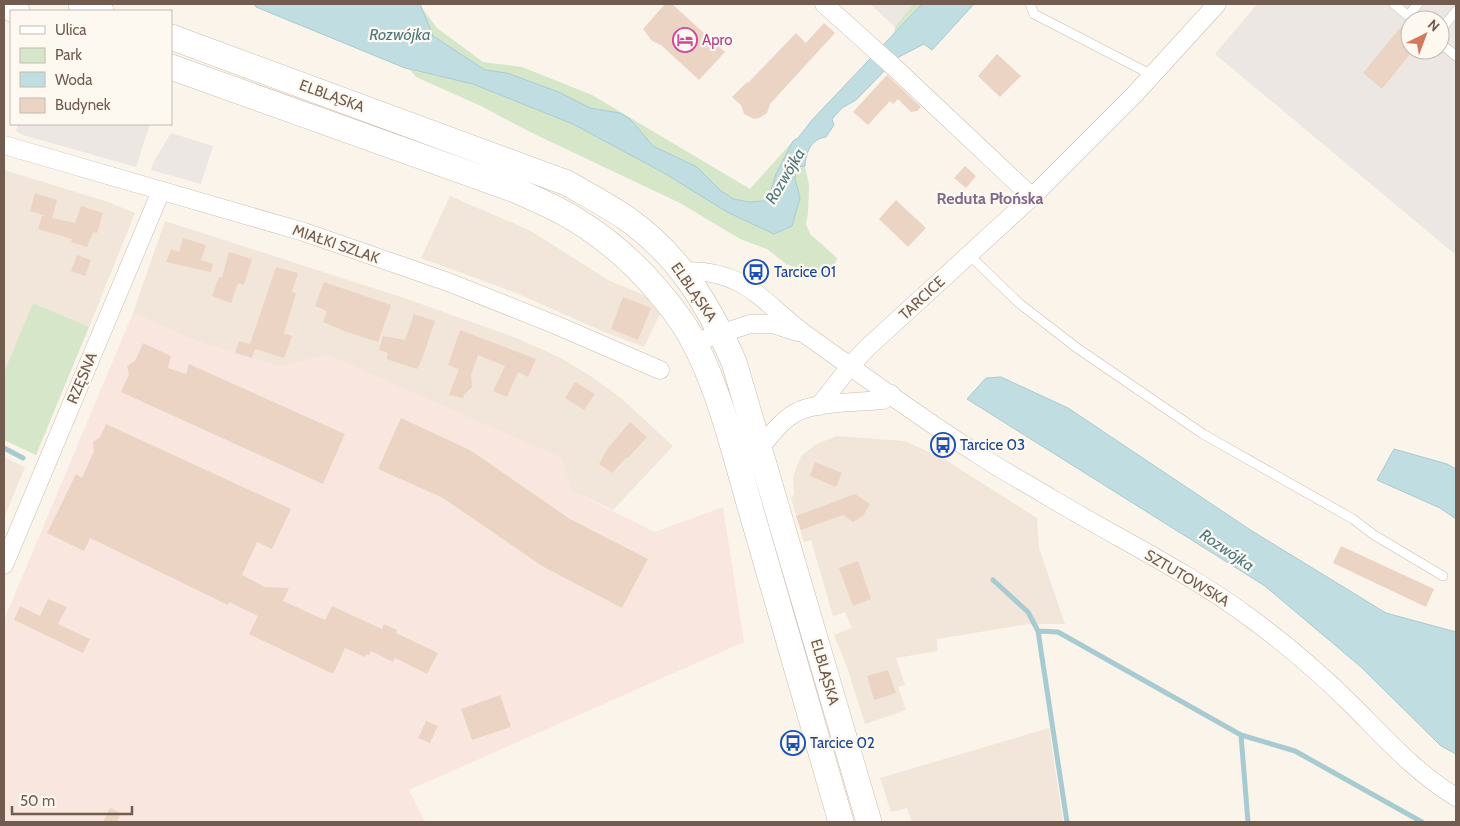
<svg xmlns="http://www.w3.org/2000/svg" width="1460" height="826" font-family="Cabin,sans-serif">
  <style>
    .residential { fill: #f1e6d9 }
    .commercial { fill: #f9e7df }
    .industrial { fill: #ece7e2; fill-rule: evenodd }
    .green { fill: #d5e6c9 }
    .water { fill: #c0dde2; stroke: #a8cbd2 }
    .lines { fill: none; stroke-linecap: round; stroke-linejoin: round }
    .stream { stroke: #a8cbd2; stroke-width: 5 }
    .building { fill: #ecd4c5 }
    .service-casing { stroke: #cbbcb1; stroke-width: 10 }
    .minor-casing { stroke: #cbbcb1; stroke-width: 19 }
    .secondary-casing { stroke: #cdbdaf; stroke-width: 26 }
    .service { stroke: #fff; stroke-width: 9 }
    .minor { stroke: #fff; stroke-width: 18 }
    .secondary { stroke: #fff; stroke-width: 25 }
    .labels { text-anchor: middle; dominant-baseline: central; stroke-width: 4.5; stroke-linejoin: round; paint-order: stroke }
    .hotel-label { font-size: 15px; fill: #b23c85; stroke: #fdf8f0; text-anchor: start }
    .street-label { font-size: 15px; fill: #725c50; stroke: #fdf8f0 }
    .transit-label { font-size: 15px; fill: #164399; stroke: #fdf8f0; text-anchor: start }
    .water-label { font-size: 16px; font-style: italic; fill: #4c7982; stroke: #fdf8f0 }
    .neighbourhood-label { font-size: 16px; font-weight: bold; fill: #81688d; stroke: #fdf8f0 }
  </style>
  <rect width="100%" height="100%" fill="#faf4ea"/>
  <path class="residential" d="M4,170L108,202L135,213L89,327L33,303L4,372Z
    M450,196L531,231L608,280L644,295L660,314L644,347L602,331L516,293L421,258Z
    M165,221L407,299L519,339L561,358L592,377L621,398L673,446L613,510L572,491L328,355L279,367L192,340L133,313Z
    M836,436L904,441L941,457L1037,518L1039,548L1065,624H1029L937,639L938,651L896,658L905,685L898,687L906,710L865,724L847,667L834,635L852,628L845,612L833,616L811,540L804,542L791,498L794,494L793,477L801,456L815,445Z
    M4,457L25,467L4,518Z
    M1049,728L1063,822H912L907,808L891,812L880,778Z"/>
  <path class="commercial" d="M133,313L192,340L279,367L328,355L562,458L572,491L655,532L723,507L744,642L409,790L425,822H4V620Z"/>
  <path class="industrial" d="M870,4H913L895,27Z
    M1257,4H1456V255L1215,54ZM1410,20H1440V50H1410Z
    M18,124H150L136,167L23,135L16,131Z
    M171,133L213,146L201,184L151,170L153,163Z"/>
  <path class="green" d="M913,4H922L894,33L895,27Z
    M421,7L437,28L483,62L522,67L592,95L750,189L793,141L776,174L770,193L763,201L749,202L735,199L721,191L697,167L653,146L630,119L620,113L590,108L561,93L507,73L485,70L433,36Z
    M410,70L473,84L573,124L664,173L727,212L774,234L792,226L800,198L795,179L796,167L805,166L809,185L808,213L806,224L810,234L837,258C834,271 827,277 814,278L805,271L786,264L767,249L740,239L680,203L530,132L481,106L416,77Z
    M33,303L89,327L36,455L4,440V372Z"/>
  <path class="water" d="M254,4H420L433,36L485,70L507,73L561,93L590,108L620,113L630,119L653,146L697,167L721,191L734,199L749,202L763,201L770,193L776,174L793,141L798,138L812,120L922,4H974L932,50L924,44L897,58L856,100L842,108L832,119L834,125L826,137C811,139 806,152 805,166L796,167L795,179L800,198L792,226L774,234L727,212L664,173L573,124L473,84L405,68L256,7Z
    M1001,377L1068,408L1252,531L1386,613L1456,632V754L1441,746L1361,667L1265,586L967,399L986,378Z
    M1394,449L1447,464L1456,469V519L1440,508L1377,480Z"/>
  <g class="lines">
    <path class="stream" d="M4,448L23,458
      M993,580L1028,612L1038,631L1058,632L1241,735L1295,751L1422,822
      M1038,631L1067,822
      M1241,735L1248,822"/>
  </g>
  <path class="building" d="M665,4H672L725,52L699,80L661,45L652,41L643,29Z
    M824,23L835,33L770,104L767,113L759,118L754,119L744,114L741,105L732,97L747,82L748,83L796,33L806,43Z
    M1400,28L1410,36V54L1382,89L1363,73Z
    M997,54L1021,76L1000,97L978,76Z
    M887,75L921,107L917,111L911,112L898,99L893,104L890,101L868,125L853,112Z
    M965,166L976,176L966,188L954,178Z
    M35,193L57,200L52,218L75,223L81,206L103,213L97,233L93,232L87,247L71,242L72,239L38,229L42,216H46L30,211Z
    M896,200L926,228L908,247L879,219Z
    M183,238L206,245L201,260L213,264L211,272L166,262L171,249L179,252Z
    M229,252L252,259L244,285L238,283L231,303L212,296L219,277H222Z
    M77,255L91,260L85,276L71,271Z
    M276,267L298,273L292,292L296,293L284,333L292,336L284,358L255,349L252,358L235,353L239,341L250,344Z
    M324,282L391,305L378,342L347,332L323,322L327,311L315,306Z
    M623,297L651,308L638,340L611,329Z
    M414,314L435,321L422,359L417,369L386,359L388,353L379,350L383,336L405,340Z
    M460,330L536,359L528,377L518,372L507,397L493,391L505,366L478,355L471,375L472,387L464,395L463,398L449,395L459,369L448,365Z
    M143,343L171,356L168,368L186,374L189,364L345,434L323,484L121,392L129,374L127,366L135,361Z
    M575,382L595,394L584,410L565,398Z
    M401,418L470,450L570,519L648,559L622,608L542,566L443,498L378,469Z
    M630,422L647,437L628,458L627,457L612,473L599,464L608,448Z
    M106,424L291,509L272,549L257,542L242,575L265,587L289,588L283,601L325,620L332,606L382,629L384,624L397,630L396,633L438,653L427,674L395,658L393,662L371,651L369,655L367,654L365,657L345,648L333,674L249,634L258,616L229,602L228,605L90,538L84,551L47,533L76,474L82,478L94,451L93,442L100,437Z
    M815,462L842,473L836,487L810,476Z
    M855,494L870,504L863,516L853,522L843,515L801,530L796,516Z
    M1341,546L1434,589L1426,607L1333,563Z
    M858,561L871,599L853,606L839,568Z
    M48,599L67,607L58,624L90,639L83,653L14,620L20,606L40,616Z
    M888,670L896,693L874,700L867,676Z
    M500,695L511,727L472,740L461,709Z
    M426,721L438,726L430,743L418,738Z
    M110,808L121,813L117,822H103Z"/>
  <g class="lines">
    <defs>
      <path id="service" d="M1030,4L1034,14L1152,75
        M1394,4L1413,20
        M1408,16L1418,4
        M1440,31L1456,11
        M1440,43L1456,56
        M969,255L1020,304L1077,348L1203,434L1353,519L1374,535L1443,576"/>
      <path id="minor" d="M824,4L894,67L1032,197
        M4,145L304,232L448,282L556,325L660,370
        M683,271C747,269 763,304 809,337C864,376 919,417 976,453C1001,470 1028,484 1054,500C1119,539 1188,572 1249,617C1286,644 1321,674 1353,706C1386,739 1416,773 1456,797
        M693,343L750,324H773L797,332
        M819,406L851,365L867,348L1032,197L1134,95L1217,4
        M760,448C771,435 783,418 799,411C818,402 861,402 883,400L891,394
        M4,565L161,191"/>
      <path id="secondary" d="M81,4L101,11
        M4,6L17,11
        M171,37L567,183C586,194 607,205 626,218C679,255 708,304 734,362L869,822
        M171,67L515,190C536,199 557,208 576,220C617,245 654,282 682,322C718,376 736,461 755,524C783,624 812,723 841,822"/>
    </defs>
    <use href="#service" class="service-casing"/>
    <use href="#minor" class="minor-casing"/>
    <use href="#secondary" class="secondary-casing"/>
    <use href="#service" class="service"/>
    <use href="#minor" class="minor"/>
    <use href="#secondary" class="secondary"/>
  </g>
  <defs>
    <symbol id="hotel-ring" viewBox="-11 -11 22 22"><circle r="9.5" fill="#fdf8f0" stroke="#d1479c" stroke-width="1.5"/><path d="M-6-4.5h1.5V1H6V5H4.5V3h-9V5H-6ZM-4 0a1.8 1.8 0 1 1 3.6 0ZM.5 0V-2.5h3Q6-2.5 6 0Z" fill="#d1479c"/></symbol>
    <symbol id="bus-ring" viewBox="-11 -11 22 22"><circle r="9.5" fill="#fdf8f0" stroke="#1a4fb4" stroke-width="1.5"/><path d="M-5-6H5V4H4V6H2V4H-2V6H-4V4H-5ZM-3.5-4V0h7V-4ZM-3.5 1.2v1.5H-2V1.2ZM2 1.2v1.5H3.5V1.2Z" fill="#1a4fb4"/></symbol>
  </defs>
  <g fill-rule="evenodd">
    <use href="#hotel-ring" x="671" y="26" width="28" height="28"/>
    <use href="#bus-ring" x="742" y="258" width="28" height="28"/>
    <use href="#bus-ring" x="929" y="431" width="28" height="28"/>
    <use href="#bus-ring" x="779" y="729" width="28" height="28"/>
  </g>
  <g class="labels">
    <g class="hotel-label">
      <text x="702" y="40">Apro</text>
    </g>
    <g class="street-label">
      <text transform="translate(332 96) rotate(20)">ELBLĄSKA</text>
      <text transform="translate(336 244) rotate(19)">MIAŁKI SZLAK</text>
      <text transform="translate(694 292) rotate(55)">ELBLĄSKA</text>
      <text transform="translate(922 298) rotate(-43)">TARCICE</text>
      <text transform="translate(82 378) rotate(-67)">RZĘSNA</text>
      <text transform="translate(1187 578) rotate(31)">SZTUTOWSKA</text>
      <text transform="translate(825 672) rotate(74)">ELBLĄSKA</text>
    </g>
    <g class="transit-label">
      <text x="774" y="272">Tarcice 01</text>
      <text x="960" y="445">Tarcice 03</text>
      <text x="810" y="743">Tarcice 02</text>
    </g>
    <g class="water-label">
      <text x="400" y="34">Rozwójka</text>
      <text transform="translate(785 176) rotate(-59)">Rozwójka</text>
      <text transform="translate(1227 550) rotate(34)">Rozwójka</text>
    </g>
    <g class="neighbourhood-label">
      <text x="990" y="198">Reduta Płońska</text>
    </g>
  </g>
  <rect width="1460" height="826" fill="none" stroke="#725c50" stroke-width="10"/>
  <rect x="10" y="10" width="162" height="115" fill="#fdf8f0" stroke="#c5bab0"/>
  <rect x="20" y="26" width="25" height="8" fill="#ffffff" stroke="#c5bab0"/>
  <text x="55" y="35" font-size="15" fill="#725c50">Ulica</text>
  <rect x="20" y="48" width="25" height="15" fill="#d5e6c9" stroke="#c5bab0"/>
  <text x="55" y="60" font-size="15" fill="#725c50">Park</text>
  <rect x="20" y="72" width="25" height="15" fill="#c0dde2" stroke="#c5bab0"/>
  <text x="55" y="85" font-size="15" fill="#725c50">Woda</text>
  <rect x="20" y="98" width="25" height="15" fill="#ecd4c5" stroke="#c5bab0"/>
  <text x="55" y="110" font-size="15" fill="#725c50">Budynek</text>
  <g transform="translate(1425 35) rotate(42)"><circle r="24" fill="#fdf8f0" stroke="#c5bab0"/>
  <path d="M0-4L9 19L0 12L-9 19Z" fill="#d5795e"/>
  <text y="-8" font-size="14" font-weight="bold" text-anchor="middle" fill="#725c50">N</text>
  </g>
  <path d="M12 806v8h120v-8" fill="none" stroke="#725c50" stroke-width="2.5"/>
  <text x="20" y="806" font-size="15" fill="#725c50" stroke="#fdf8f0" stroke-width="4" paint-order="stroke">50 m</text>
</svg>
